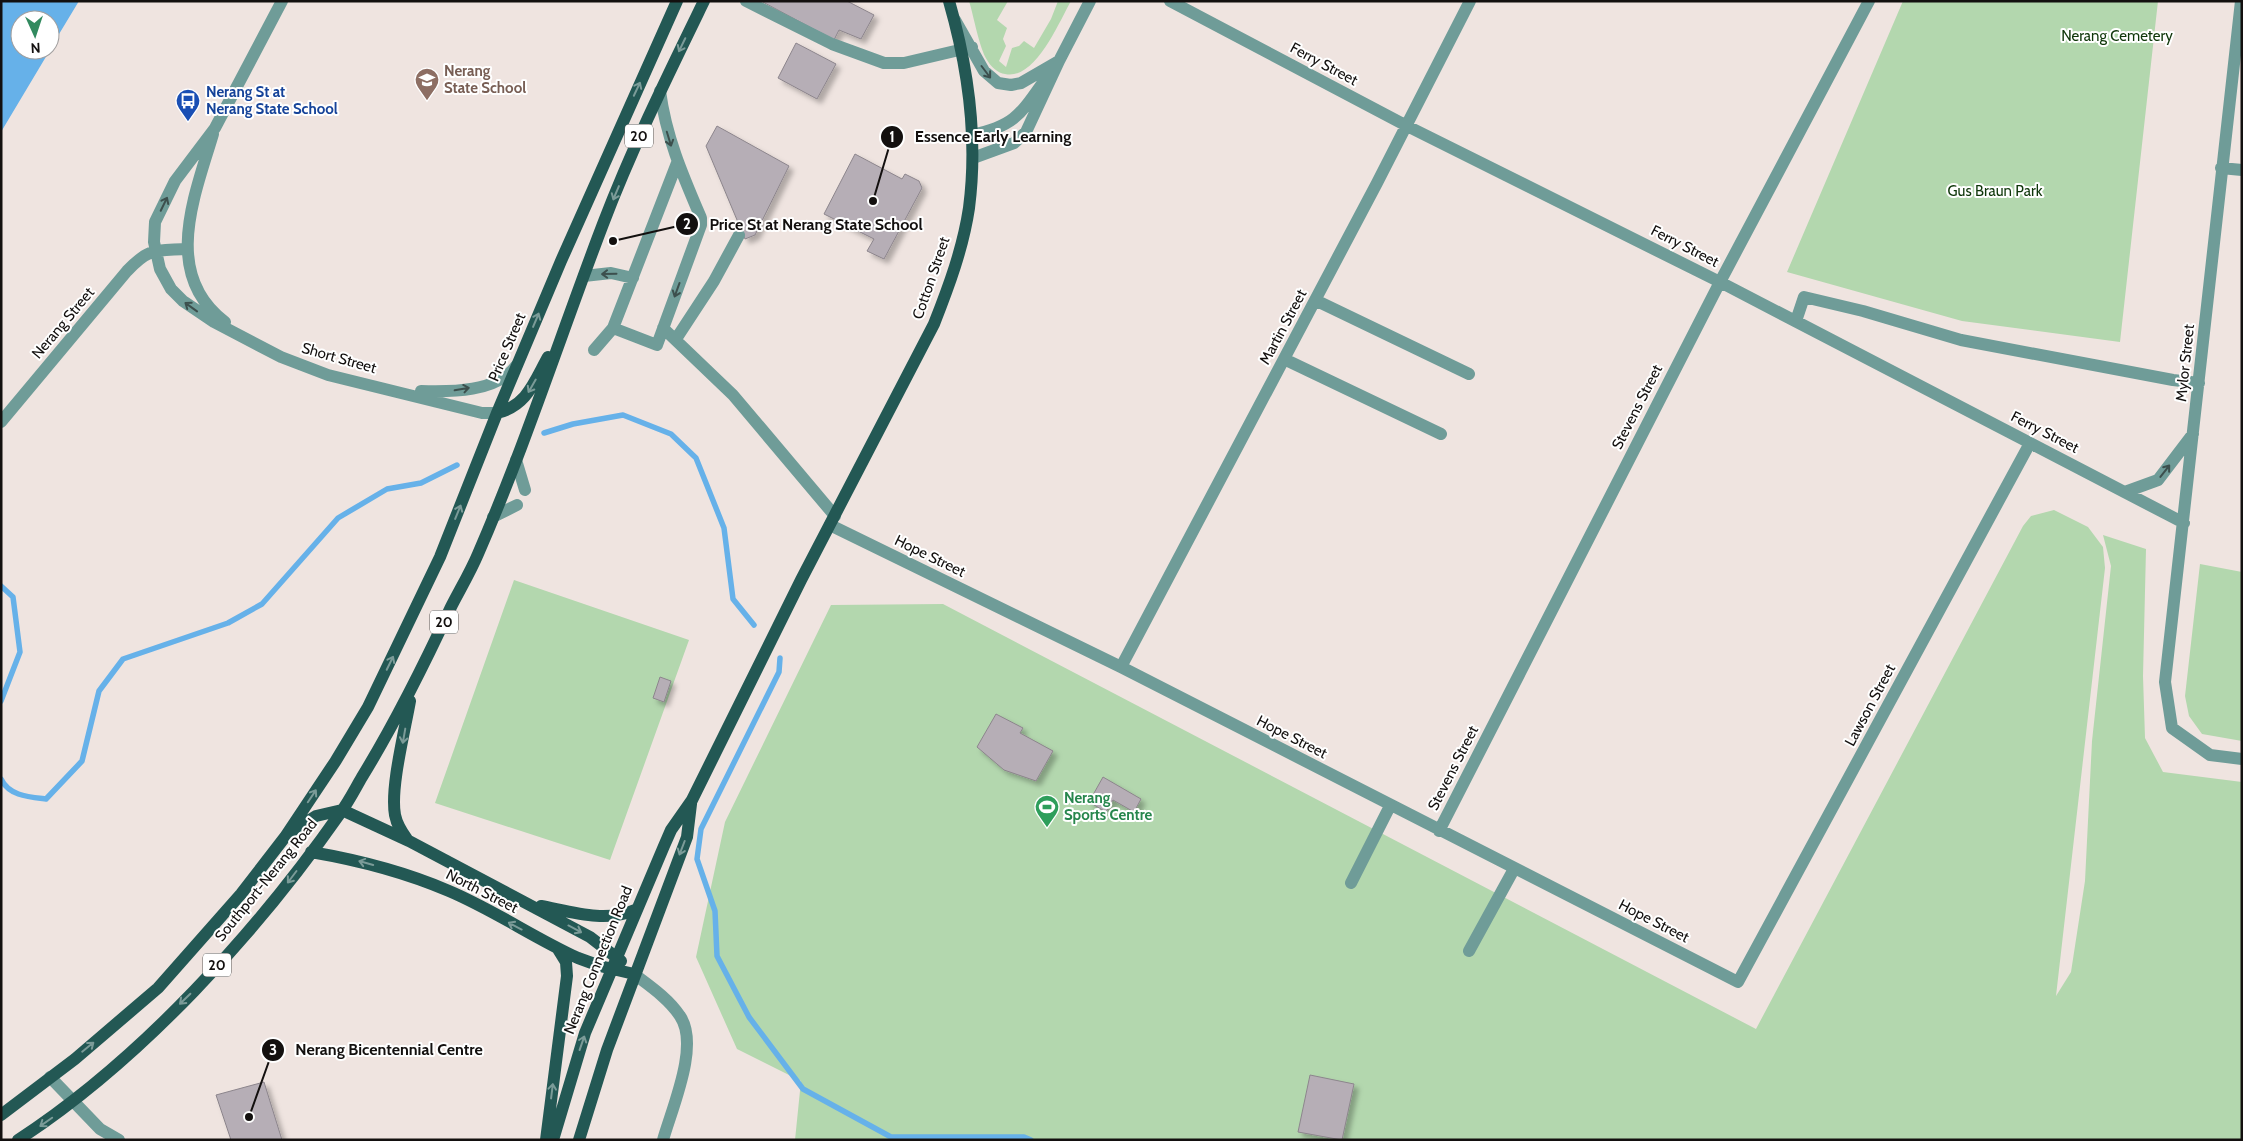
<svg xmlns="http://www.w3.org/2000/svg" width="2243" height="1141" font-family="Cabin,sans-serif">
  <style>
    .green { fill: #b3d7ae }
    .water { fill: #66b1e9 }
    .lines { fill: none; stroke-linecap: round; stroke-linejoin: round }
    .stream { stroke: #66b1e9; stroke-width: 5.5 }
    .building { fill: #b6aeb6; stroke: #8c858c; filter: url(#shadow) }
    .minor { stroke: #6f9c98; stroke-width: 12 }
    .major { stroke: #235854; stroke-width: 12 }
    .oneway { stroke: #7b9b98 }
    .oneway2 { stroke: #3c4f4d }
    .labels { text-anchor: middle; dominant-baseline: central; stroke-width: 4; stroke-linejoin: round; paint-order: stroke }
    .shield { fill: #fff; stroke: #5a5857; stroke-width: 1 }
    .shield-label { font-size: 14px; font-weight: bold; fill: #13100f }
    .park-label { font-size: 15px; fill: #0e3609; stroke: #fff }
    .street-label { font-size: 15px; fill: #13100f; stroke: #fff }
    .education-label { font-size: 15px; font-weight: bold; fill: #785e54; stroke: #fff; text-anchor: start }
    .transit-label { font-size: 15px; font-weight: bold; fill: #164399; stroke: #fff; text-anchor: start }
    .leisure-label { font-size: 15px; font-weight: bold; fill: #27864d; stroke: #fff; text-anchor: start }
    .leader { fill: none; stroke: #13100f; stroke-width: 2 }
    .callout-dot { fill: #13100f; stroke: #fff; stroke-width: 2 }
    .mark-label { font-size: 15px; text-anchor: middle; font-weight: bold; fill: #fff }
    .callout-label { font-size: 16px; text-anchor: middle; font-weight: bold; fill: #13100f; stroke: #fff; stroke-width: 4; stroke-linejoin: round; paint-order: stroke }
  </style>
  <defs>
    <filter id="shadow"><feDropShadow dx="4.5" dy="4.5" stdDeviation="2.5" flood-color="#0004"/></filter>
  </defs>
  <rect width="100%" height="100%" fill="#efe4e0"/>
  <path class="green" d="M969,1H1008L997,20L1007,28L1003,39L1006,46L999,61L1006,67L1012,48L1019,46L1024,41L1034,48L1051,19L1058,1H1071C1059,22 1035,81 1005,74C998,73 991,67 987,60C979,47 974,17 969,1Z
    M1903,1H2158L2120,342L1962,321L1787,272Z
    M2054,510L2088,527L2103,547L2105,568L2056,996L2071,972L2085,881L2092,741L2111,566L2103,535L2146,549L2143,676L2145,738L2163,772L2242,782V1140H795L801,1081L737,1049L696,957L725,822L831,605L943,604L1756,1029L2023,526L2031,516Z
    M2200,564L2242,572V741L2202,734L2189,716L2185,696Z
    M514,580L689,640L610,860L435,803Z"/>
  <path class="water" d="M1,1H79L50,49V20H20V50H50L1,132Z"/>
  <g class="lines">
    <path class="stream" d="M544,433L573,424L623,415L671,434L696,458L724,528L733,599L754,625
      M1,586L13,597L20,652L1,701
      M780,658L779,672L701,829L697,859L715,911L717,956L749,1017L803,1089L891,1137H1024L1031,1140
      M1,779C9,796 29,797 46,799L82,761L99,691L123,659L228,623L262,604L338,518L387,489L421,483L457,465"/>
  </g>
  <path class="building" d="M761,1H847L874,15L861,39L839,30L834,40Z
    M796,43L836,64L817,99L778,78Z
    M717,126L789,166L755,235L745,239L706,146Z
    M855,154L902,179L905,174L919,181L922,188L884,259L867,251L874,239L824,214Z
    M660,677L671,681L664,702L653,698Z
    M996,714L1023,728L1020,733L1053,751L1036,781L1004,770L977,747Z
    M1103,777L1141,799L1134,812L1113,800L1106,812L1089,802Z
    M1310,1075L1354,1084L1342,1140L1298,1132Z
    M264,1082L282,1140H231L216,1095Z"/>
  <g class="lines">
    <path class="minor" d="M282,1L215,128L175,181L155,222L154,242L160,269L171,289L183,301L214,322L281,357L328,375L482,413H497
      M746,1L832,44L884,63H904L972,47
      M1170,1L1407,126L1720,282L2184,523
      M2241,1L2165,682L2172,728L2210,755L2242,759
      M955,20L984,71L998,83L1011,85L1021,83L1059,61
      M213,134C195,195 161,274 225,322
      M972,135C1014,126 1020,115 1044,81
      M973,158L1014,143L1026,132L1059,61L1090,1
      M2221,168L2242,170
      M584,276L611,273L633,278
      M1315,300L1469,374
      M1796,321L1804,297L1863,311L1961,340L2173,380L2199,383
      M613,328L657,345L701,225V218C683,176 666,137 660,91
      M663,328L733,395L835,516
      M676,339L714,281L739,235
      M594,350L613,328L677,163
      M1284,359L1441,434
      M421,391C452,392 496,392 516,366
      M1,422L127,271C150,247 155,251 187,249
      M516,460L525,490
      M2125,492L2158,480L2193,434
      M493,517L517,505
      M830,525L1121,667L1738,982L2030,443
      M1121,667L1377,183L1470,1
      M1439,831L1720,282L1869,1
      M1351,883L1390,806
      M1469,951L1514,869
      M634,974C650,986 669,999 680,1016C700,1045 672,1108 663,1140
      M50,1077L100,1129L119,1140"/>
    <path class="major" d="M497,413C527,406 534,382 548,357
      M342,810L409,841L590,937L621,961
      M292,831L316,816L342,810
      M407,839C401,831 397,825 395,815C390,788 405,730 410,701
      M311,852C358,860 405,872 449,891C494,910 534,938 578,958L600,966L634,974
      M541,906C572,912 605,923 635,910
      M1,1115L75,1059L158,988L241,894L285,837L335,762L368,707L440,557L497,413L561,261L677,1
      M18,1140C141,1060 257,932 341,812C349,801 355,789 362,777C395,723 423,667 450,609C459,591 470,573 478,554C525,446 561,334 603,224C632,148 668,75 704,1
      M546,1140L567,976L566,962L558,949
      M553,1140L585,1033L664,846L671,830L692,800L801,580L934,324C949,286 963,248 969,208C978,139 968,67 949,1
      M579,1140L607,1050L687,837L691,804"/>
  </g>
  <defs><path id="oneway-shaft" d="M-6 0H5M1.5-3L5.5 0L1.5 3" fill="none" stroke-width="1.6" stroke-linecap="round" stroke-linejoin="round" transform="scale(1.25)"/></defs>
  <g class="oneway">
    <use href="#oneway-shaft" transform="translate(682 45) rotate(116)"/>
    <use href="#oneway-shaft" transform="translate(637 89) rotate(-65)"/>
    <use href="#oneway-shaft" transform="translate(616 193) rotate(113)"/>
    <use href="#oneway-shaft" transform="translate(536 320) rotate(-67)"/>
    <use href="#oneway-shaft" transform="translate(532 386) rotate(120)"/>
    <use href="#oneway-shaft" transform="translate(458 512) rotate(-68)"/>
    <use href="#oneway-shaft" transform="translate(390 663) rotate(-64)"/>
    <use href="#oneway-shaft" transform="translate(404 736) rotate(100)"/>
    <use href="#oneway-shaft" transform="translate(312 796) rotate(-56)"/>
    <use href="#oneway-shaft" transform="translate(682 848) rotate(111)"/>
    <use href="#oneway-shaft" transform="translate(366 863) rotate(-164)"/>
    <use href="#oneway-shaft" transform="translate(292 877) rotate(127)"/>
    <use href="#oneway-shaft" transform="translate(515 926) rotate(-152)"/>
    <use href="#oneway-shaft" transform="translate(575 929) rotate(28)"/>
    <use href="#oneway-shaft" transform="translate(185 999) rotate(136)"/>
    <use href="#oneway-shaft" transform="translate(582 1043) rotate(-71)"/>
    <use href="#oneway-shaft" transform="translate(88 1047) rotate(-39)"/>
    <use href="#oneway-shaft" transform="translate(552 1091) rotate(-83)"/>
    <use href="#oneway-shaft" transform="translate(46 1122) rotate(145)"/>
  </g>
  <g class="oneway2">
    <use href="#oneway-shaft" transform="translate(986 72) rotate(53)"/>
    <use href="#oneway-shaft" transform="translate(669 139) rotate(73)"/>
    <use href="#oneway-shaft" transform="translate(164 204) rotate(-64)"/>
    <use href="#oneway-shaft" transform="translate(609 274) rotate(179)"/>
    <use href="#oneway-shaft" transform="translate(677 290) rotate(110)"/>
    <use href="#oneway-shaft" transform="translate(191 307) rotate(-144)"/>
    <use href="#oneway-shaft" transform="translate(462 389) rotate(-10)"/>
    <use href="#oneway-shaft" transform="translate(2165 471) rotate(-52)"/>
  </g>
  <defs>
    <symbol id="school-pin" viewBox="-11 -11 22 30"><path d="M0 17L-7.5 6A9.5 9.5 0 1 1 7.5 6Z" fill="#8d6e63" stroke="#fff"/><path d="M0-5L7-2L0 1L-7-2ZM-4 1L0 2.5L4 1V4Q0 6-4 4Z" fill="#fff"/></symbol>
    <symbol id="bus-pin" viewBox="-11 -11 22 30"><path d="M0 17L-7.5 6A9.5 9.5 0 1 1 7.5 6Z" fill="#1a4fb4" stroke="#fff"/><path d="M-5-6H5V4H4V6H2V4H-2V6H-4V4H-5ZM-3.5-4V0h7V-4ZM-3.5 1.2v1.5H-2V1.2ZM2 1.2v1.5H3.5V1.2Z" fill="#fff"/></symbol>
    <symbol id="stadium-pin" viewBox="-11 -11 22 30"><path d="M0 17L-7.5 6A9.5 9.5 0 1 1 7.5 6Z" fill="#2e9e5b" stroke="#fff"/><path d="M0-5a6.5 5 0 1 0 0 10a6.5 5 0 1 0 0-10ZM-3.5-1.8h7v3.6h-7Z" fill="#fff"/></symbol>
  </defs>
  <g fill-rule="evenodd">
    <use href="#school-pin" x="413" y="66" width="28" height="38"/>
    <use href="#bus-pin" x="174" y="87" width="28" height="38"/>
    <use href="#stadium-pin" x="1033" y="793" width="28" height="38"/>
  </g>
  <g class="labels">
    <g class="shield">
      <rect x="625" y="124.5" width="28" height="23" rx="4"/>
      <rect x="430" y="610.5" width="28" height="23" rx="4"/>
      <rect x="203" y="953.5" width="28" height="23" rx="4"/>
    </g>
    <g class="shield-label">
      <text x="639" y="136">20</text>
      <text x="444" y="622">20</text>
      <text x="217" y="965">20</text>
    </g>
    <g class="park-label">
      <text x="2117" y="36">Nerang Cemetery</text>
      <text x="1995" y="191">Gus Braun Park</text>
    </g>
    <g class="street-label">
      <text transform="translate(1324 64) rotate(28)">Ferry Street</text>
      <text transform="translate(1685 246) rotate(27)">Ferry Street</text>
      <text transform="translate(931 278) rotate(-71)">Cotton Street</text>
      <text transform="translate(63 323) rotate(-50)">Nerang Street</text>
      <text transform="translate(1283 327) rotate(-62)">Martin Street</text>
      <text transform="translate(507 347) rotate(-67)">Price Street</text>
      <text transform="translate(339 358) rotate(16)">Short Street</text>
      <text transform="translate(2185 363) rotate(-84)">Mylor Street</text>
      <text transform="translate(1637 407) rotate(-63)">Stevens Street</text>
      <text transform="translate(2045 432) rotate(27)">Ferry Street</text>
      <text transform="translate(930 556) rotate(26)">Hope Street</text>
      <text transform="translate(1870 705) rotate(-62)">Lawson Street</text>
      <text transform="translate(1292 737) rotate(27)">Hope Street</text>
      <text transform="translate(1453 768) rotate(-63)">Stevens Street</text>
      <text transform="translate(266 880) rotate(-51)">Southport-Nerang Road</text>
      <text transform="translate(482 891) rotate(27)">North Street</text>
      <text transform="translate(1654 921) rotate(27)">Hope Street</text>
      <text transform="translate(598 960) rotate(-68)">Nerang Connection Road</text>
    </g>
    <g class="education-label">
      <text x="444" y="71">Nerang<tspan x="444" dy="17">State School</tspan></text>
    </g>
    <g class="transit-label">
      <text x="206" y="92">Nerang St at<tspan x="206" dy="17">Nerang State School</tspan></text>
    </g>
    <g class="leisure-label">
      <text x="1064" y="798">Nerang<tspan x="1064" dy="17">Sports Centre</tspan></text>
    </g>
  </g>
  <path class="leader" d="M873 201L892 137M613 241L687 224M249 1117L273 1050"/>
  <g class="callout-dot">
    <circle cx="873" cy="201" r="5"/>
    <circle cx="613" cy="241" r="5"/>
    <circle cx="249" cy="1117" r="5"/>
    <circle cx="892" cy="137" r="12"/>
    <circle cx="687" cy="224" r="12"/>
    <circle cx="273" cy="1050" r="12"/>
  </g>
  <g class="mark-label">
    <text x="892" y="142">1</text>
    <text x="687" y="229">2</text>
    <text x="273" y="1055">3</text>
  </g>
  <g class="callout-label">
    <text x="993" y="142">Essence Early Learning</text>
    <text x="816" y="230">Price St at Nerang State School</text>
    <text x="389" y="1055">Nerang Bicentennial Centre</text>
  </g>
  <rect width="2243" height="1141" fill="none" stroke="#13100f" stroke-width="5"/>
  <g transform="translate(35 35) rotate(177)"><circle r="24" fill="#ffffff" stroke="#a19f9f"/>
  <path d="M0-4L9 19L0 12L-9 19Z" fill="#328a5f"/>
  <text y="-8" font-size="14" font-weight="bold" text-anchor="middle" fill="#13100f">N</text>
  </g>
</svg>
